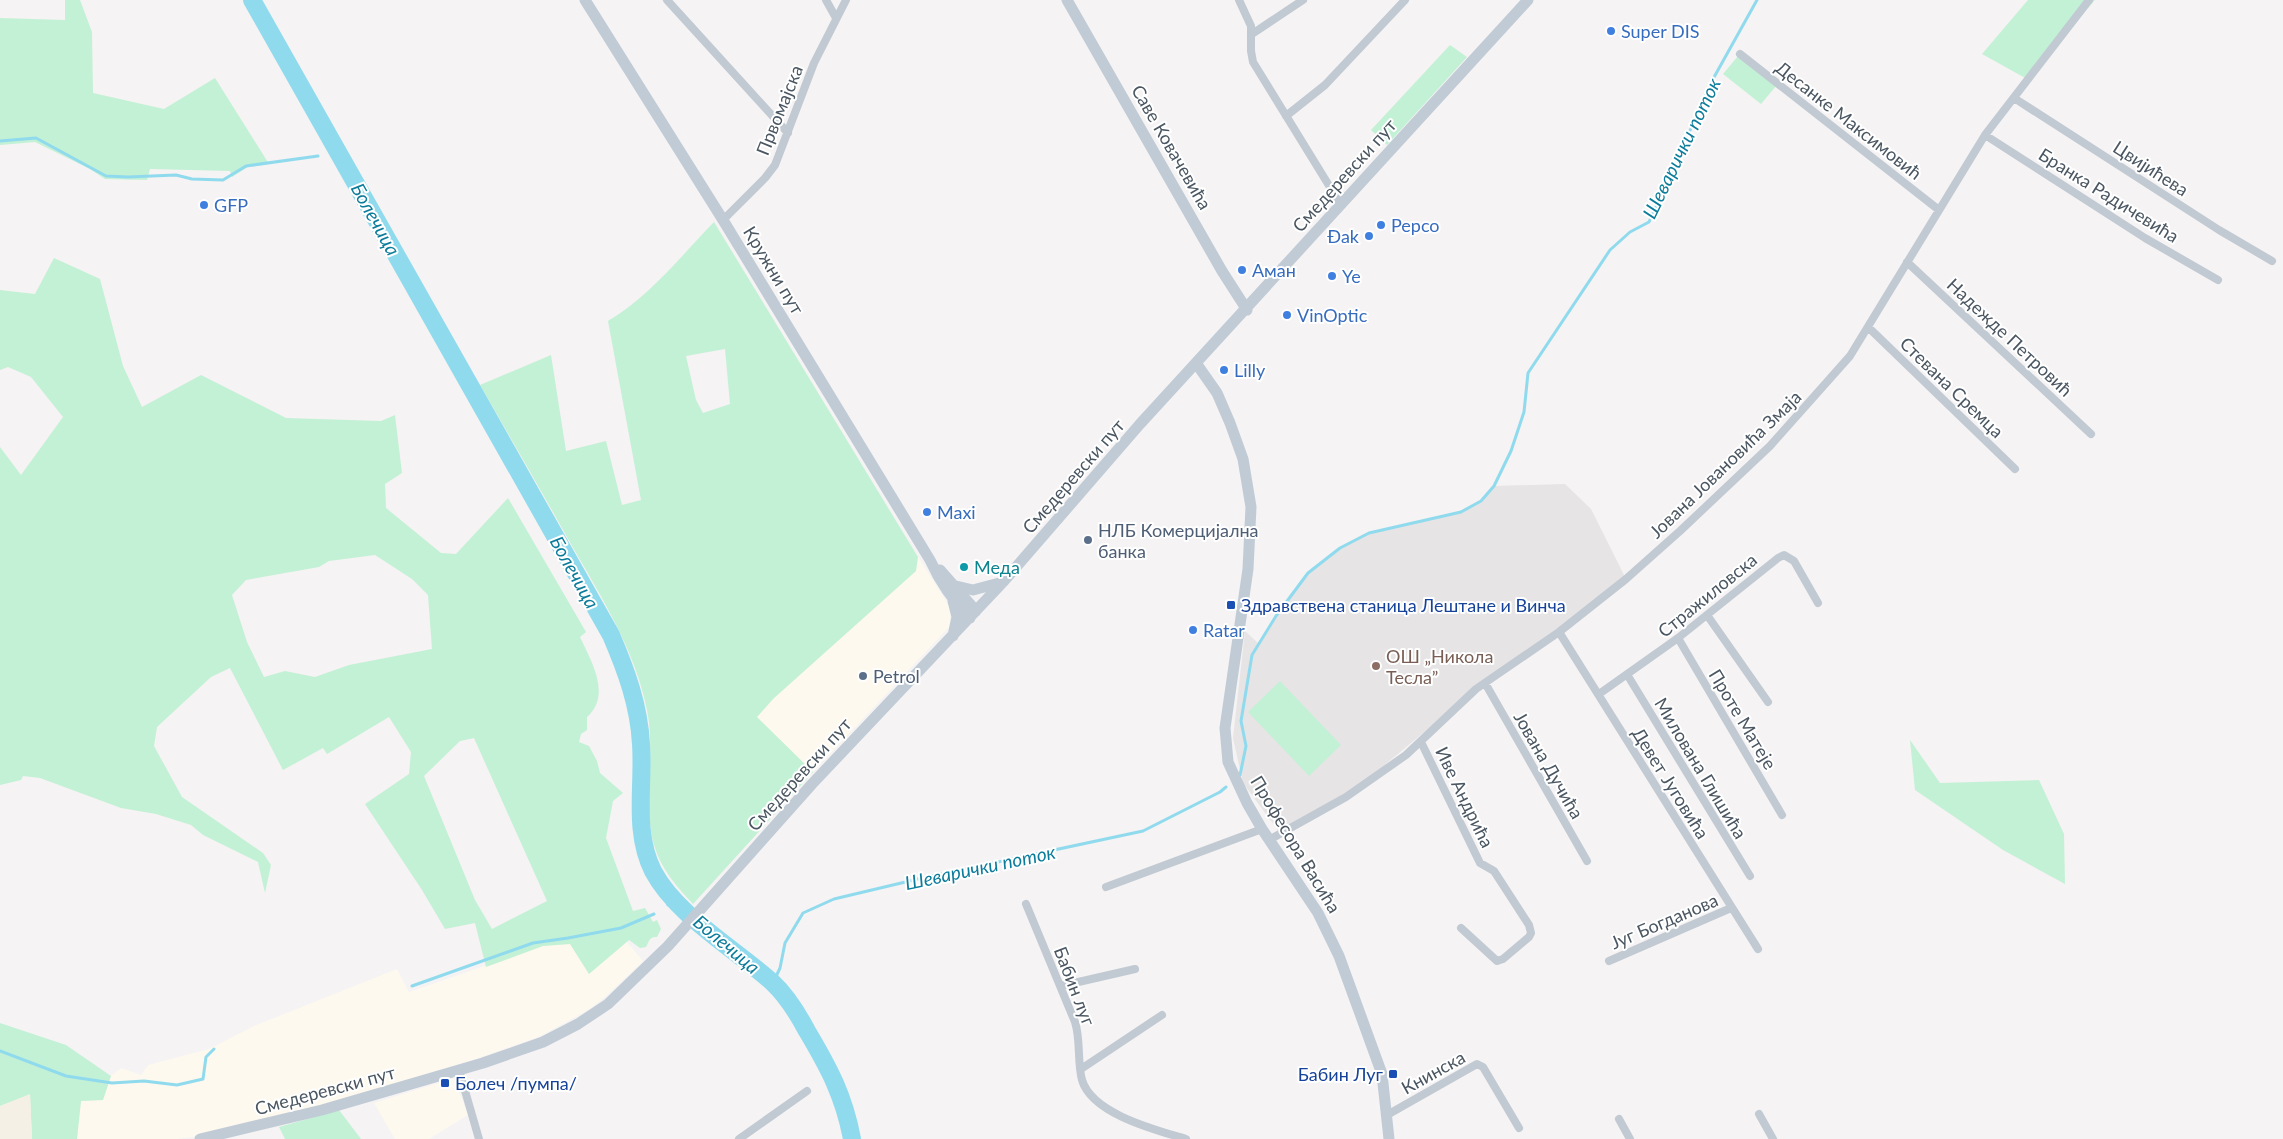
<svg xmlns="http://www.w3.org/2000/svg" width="2283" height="1139" font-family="Lato,sans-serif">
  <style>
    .commercial { fill: #fdf9ef }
    .education { fill: #e6e4e5 }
    .green { fill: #c3f1d5; fill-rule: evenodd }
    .sand { fill: #f5f0e5 }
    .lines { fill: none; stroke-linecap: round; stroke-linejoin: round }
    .stream { stroke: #90daee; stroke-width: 3 }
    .river { stroke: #90daee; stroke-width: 18 }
    .street { stroke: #c1cad2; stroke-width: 8 }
    .secondary { stroke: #c1cbd6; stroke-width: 11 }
    .shop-dot { fill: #3f7fe0; stroke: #fff; stroke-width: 2 }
    .service-dot { fill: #5c6f8a; stroke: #fff; stroke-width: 2 }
    .culture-dot { fill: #0f9aa8; stroke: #fff; stroke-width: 2 }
    .transit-dot { fill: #1a4fb4; stroke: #fff; stroke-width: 2 }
    .education-dot { fill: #8d6e63; stroke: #fff; stroke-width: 2 }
    .labels { text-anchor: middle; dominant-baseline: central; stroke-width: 4; stroke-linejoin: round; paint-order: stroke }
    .shop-label { font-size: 18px; fill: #366cbe; stroke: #fff; text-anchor: start }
    .street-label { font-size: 18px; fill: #4a5661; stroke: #fff }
    .service-label { font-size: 18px; fill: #4e5e75; stroke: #fff; text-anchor: start }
    .culture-label { font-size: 18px; fill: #0d838f; stroke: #fff; text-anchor: start }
    .transit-label { font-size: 18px; fill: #164399; stroke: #fff; text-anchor: start }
    .education-label { font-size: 18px; fill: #785e54; stroke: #fff; text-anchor: start }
    .water-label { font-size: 19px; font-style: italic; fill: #0c7c9b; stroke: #fff }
  </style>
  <rect width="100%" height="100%" fill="#f5f3f3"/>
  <path class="commercial" d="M918,557L951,609L950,626L813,772L757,717L773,699L916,571Z
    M627,942L643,961L604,998L588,1010L541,1036L436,1073L290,1114L192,1137L177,1139H77L81,1101L103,1100L111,1076L121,1068L141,1075L148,1065L209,1049L254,1026L397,969L409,992L543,946L570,944L589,974Z
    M454,1078L468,1115L429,1139H395L374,1103Z"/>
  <path class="education" d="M1565,484L1591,509L1626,579L1476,689L1346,797L1280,833L1243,783L1233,738L1245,631L1258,643L1308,573L1340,548L1369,533L1461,512L1477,505L1494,486Z"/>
  <path class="green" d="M65,0H80L92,32L93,93L164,109L215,78L269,164L248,167L232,177L230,171L150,169L147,180L105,179L90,169L35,142L0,145V18L65,20Z
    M2028,0H2095L2027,79L1982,54Z
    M1450,45L1467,57L1387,145L1371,130Z
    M1738,56L1776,86L1761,104L1723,74Z
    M714,222L918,557L916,571L773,699L757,717L813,772L693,904C677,887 661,869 654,845C642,802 656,754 647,710C635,650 602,598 572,546C542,492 511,439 480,385L551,355L566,451L606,441L622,505L641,500L608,321C649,297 681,256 714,222ZM725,349L730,404L703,413L696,400L686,356Z
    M54,258L100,279L123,366L142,407L201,375L286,418L381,421L395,415L402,473L385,484L386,508L441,553L456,554L508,498L586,632L580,637C591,661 612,695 587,717V730L581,734L579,742L589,746L597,761L600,773L623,793L613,801L606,838L633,911L645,908L653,922L657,920L661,929L657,937C649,936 649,942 646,947L640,948L629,940L589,974L570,944L543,946L486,967L475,923L445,929L422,890L365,804L409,774L411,752L389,717L327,754L323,748L283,770L230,668L211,677L157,727L154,746L182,797L263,853L271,865L265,893L258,862L203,835L191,825L156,814L121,808L40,778L23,776L21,780L0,785V447L21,475L63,417L31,377L8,367L0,370V290L35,294ZM375,555L412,579L428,595L432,649L349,665L315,677L285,671L264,677L247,642L232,595L246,580L319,567L329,561ZM474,738L547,901L492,929L475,900L424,776L460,741Z
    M1280,681L1341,745L1309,776L1248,712Z
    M1910,740L1940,783L2039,780L2064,834L2065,884L2003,850L1915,790Z
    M0,1023L66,1045L111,1076L103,1100L81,1101L77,1139H32L30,1095L0,1106Z
    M339,1110L361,1139H285L279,1127Z"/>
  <path class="sand" d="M30,1094L32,1139H0V1106Z"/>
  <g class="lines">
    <path class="stream" d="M0,141L36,138L106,176L128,177L176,175L192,179L223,180L246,166L318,156
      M1240,775L1246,746L1241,721L1252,655L1276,616L1308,573L1340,548L1369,533L1461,512L1481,501L1494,486L1511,451L1524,412L1528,373L1610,250L1630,232L1649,222L1713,79L1757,0
      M668,905L675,900
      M773,983L780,968L785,943L803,913L834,899L918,879L1143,831L1220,792L1226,787
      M412,986L533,943L568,938L621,928L654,914
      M0,1051L66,1076L112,1083L144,1081L177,1085L203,1079L206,1057L214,1049"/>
    <path class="river" d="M252,0L611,635C626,670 639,705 641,744C644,787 633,831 653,871C676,915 735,949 772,982C786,995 798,1014 807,1031C829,1068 844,1096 852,1139"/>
    <path class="street" d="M667,0L788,133
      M826,0L836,18
      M1239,0L1251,26V51L1253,62L1341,205
      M1252,34L1303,0
      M1740,54L1939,210
      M2014,98L2219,230L2272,261
      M1286,116L1325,85L1405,0
      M1985,135L2145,238L2218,280
      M723,220L765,178L775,165L814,63L846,0
      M1907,262L2091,434
      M1868,327L2015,469
      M1707,615L1768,702
      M1559,632L1758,949
      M1678,638L1782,815
      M1628,676L1750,876
      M1485,683L1587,861
      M1599,694L1678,638L1778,558L1784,555L1794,561L1818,603
      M1421,742L1480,863L1494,871L1529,925L1531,933L1529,937L1503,959L1497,961L1461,928
      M1269,840L1346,797L1406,755L1476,689L1559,632L1626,579L1680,531L1770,446L1850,356L1985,135L2089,0
      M1106,887L1262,829
      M1026,904L1075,1022C1081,1041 1077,1061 1082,1080C1092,1114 1156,1130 1186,1139
      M1609,961L1731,908
      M1061,986L1135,969
      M1081,1069L1162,1015
      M459,1070L479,1139
      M1759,1114L1773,1139
      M1387,1115L1477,1064L1483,1067L1519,1128
      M1619,1119L1630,1139
      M739,1139L807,1091"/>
    <path class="secondary" d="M585,0L723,220L930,560C940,582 953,601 970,618
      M1067,0L1222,271L1247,310
      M1196,363L1217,393L1230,423L1243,459L1251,507L1248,569L1225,728L1228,762L1247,803L1262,829L1318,913L1339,956L1382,1074L1389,1139
      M940,570L976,611
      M956,586L973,590L1003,582
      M953,601L957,617L953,636
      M200,1139L322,1110L483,1063L543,1042L578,1024L608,1004L668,946L812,784L1004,581L1140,424L1528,0"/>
  </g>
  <g class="shop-dot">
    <circle cx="1611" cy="31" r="5"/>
    <circle cx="204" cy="205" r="5"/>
    <circle cx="1381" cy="225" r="5"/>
    <circle cx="1369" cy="236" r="5"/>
    <circle cx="1242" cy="270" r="5"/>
    <circle cx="1332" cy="276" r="5"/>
    <circle cx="1287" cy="315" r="5"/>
    <circle cx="1224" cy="370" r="5"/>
    <circle cx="927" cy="512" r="5"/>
    <circle cx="1193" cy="630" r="5"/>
  </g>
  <g class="service-dot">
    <circle cx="1088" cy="540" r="5"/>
    <circle cx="863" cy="676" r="5"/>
  </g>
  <circle class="culture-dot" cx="964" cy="567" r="5"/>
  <g class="transit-dot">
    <rect x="1226" y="600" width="10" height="10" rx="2.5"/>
    <rect x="1388" y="1069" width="10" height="10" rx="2.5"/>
    <rect x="440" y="1078" width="10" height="10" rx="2.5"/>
  </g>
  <circle class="education-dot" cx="1376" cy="666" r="5"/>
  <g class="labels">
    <g class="shop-label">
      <text x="1621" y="31">Super DIS</text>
      <text x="214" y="205">GFP</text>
      <text x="1391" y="225">Pepco</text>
      <text x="1359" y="236" text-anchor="end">Đak</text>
      <text x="1252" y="270">Аман</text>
      <text x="1342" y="276">Ye</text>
      <text x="1297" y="315">VinOptic</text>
      <text x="1234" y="370">Lilly</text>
      <text x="937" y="512">Maxi</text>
      <text x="1203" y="630">Ratar</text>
    </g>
    <g class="street-label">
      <text transform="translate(779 110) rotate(-68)">Првомајска</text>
      <text transform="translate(1849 120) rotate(38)">Десанке Максимовић</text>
      <text transform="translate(1172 147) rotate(60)">Саве Ковачевића</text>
      <text transform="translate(2151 168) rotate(33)">Цвијићева</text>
      <text transform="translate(1344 175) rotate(-48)">Смедеревски пут</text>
      <text transform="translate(2109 195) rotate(32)">Бранка Радичевића</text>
      <text transform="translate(774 270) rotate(59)">Кружни пут</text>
      <text transform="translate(2010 337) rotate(43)">Надежде Петровић</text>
      <text transform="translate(1952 387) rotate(44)">Стевана Сремца</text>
      <text transform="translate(1725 464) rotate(-44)">Јована Јовановића Змаја</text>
      <text transform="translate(1073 476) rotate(-49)">Смедеревски пут</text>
      <text transform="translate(1707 595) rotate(-39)">Стражиловска</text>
      <text transform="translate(1743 719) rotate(59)">Проте Матеје</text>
      <text transform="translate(1549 765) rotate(60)">Јована Дучића</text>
      <text transform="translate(1701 768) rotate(59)">Милована Глишића</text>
      <text transform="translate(799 774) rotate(-48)">Смедеревски пут</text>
      <text transform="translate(1671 783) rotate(58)">Девет Југовића</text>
      <text transform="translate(1465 797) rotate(64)">Иве Андрића</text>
      <text transform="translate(1296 844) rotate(59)">Професора Васића</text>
      <text transform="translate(1664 921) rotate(-23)">Југ Богданова</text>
      <text transform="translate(1075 986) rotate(69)">Бабин луг</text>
      <text transform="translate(1433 1072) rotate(-29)">Книнска</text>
      <text transform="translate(325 1090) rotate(-15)">Смедеревски пут</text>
    </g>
    <g class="service-label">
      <text x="1098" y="530">НЛБ Комерцијална<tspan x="1098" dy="21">банка</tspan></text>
      <text x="873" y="676">Petrol</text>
    </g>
    <g class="culture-label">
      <text x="974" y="567">Меда</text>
    </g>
    <g class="transit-label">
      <text x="1241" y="605">Здравствена станица Лештане и Винча</text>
      <text x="1383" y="1074" text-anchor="end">Бабин Луг</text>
      <text x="455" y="1083">Болеч /пумпа/</text>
    </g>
    <g class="education-label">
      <text x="1386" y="656">ОШ „Никола<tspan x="1386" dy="21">Тесла”</tspan></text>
    </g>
    <g class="water-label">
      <text transform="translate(1681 148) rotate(-64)">Шеварички поток</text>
      <text transform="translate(376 219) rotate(61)">Болечица</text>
      <text transform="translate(575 572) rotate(61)">Болечица</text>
      <text transform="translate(980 867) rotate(-12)">Шеварички поток</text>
      <text transform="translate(727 944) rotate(40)">Болечица</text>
    </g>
  </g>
</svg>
